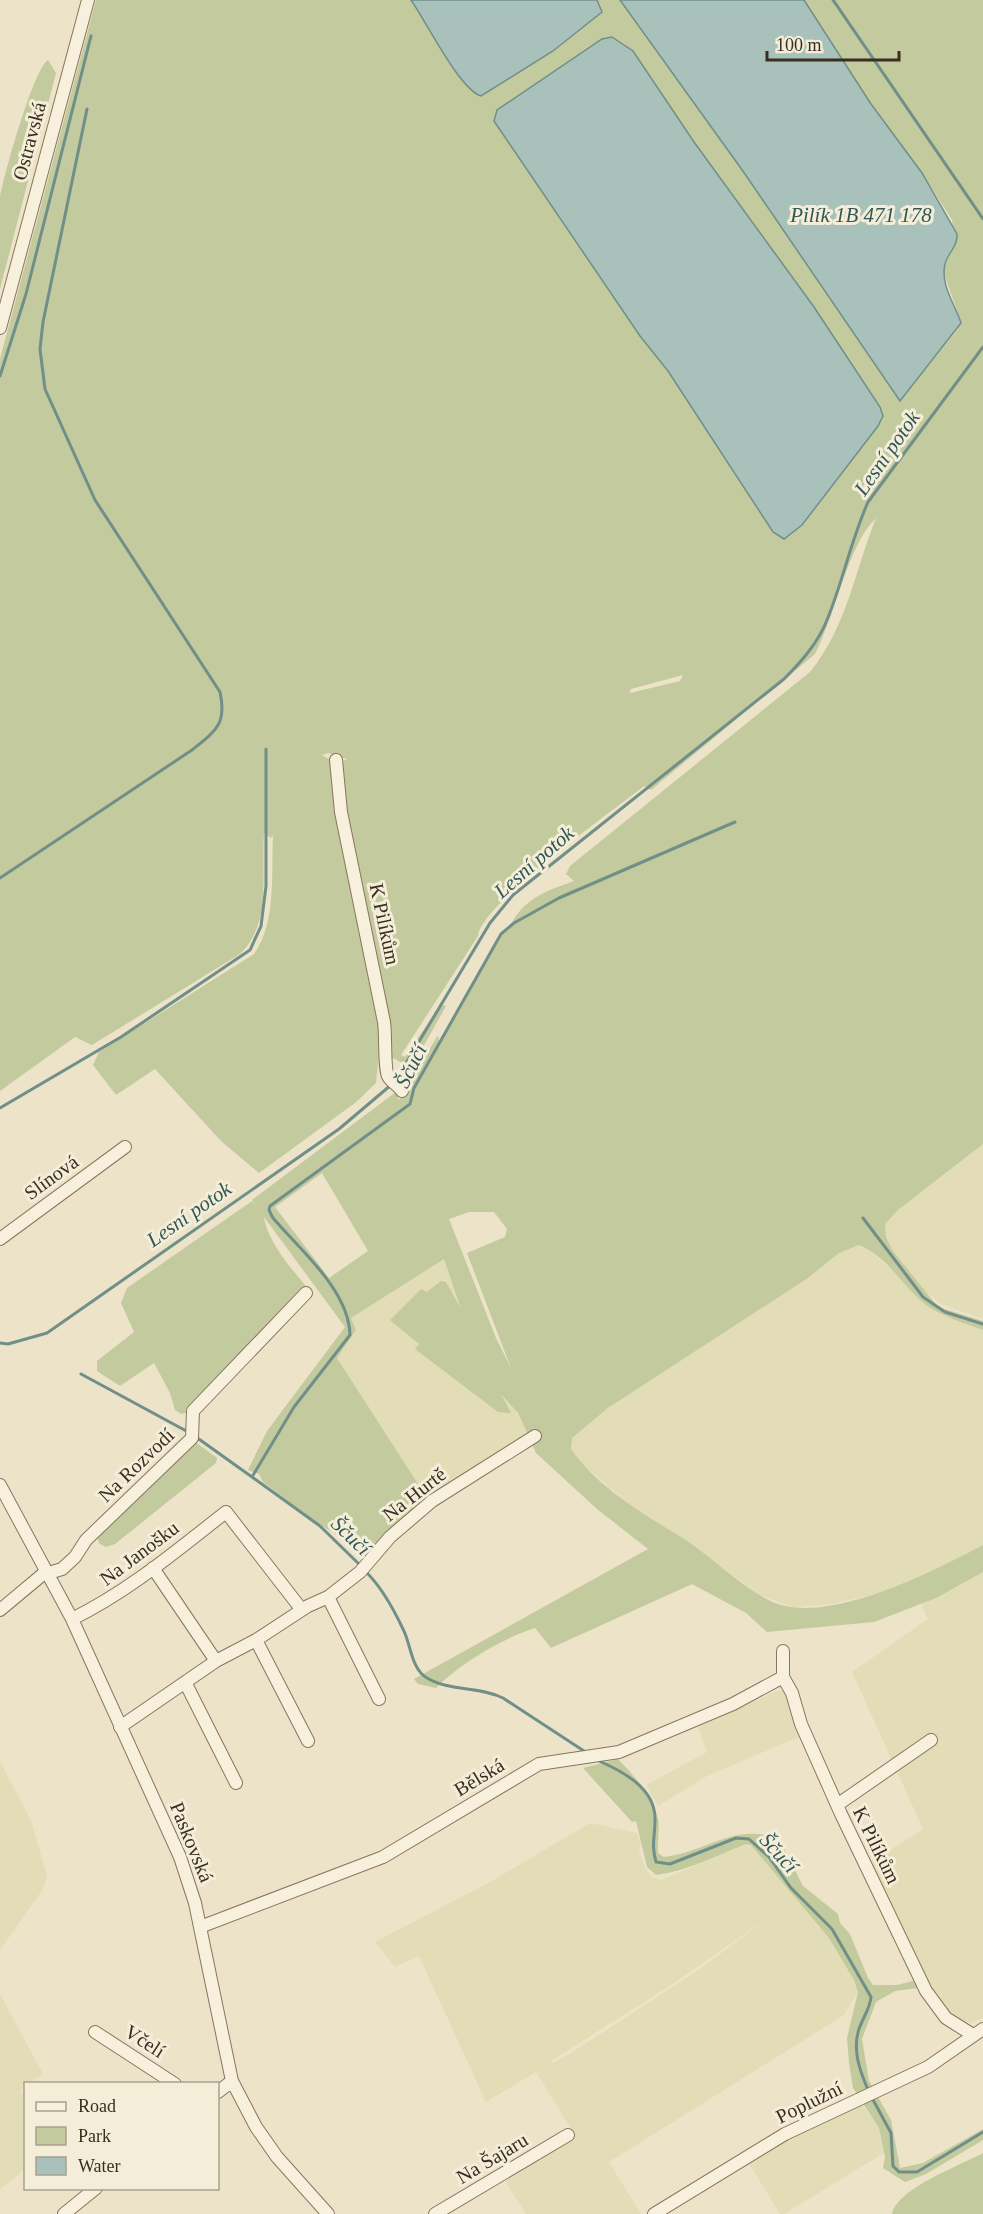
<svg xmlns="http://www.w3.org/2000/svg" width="983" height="2214" font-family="Georgia,serif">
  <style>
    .farmland { fill: #e2ddb6; fill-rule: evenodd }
    .green { fill: #c3ca9d; fill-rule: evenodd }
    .water { fill: #a9c1bb; stroke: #708f89; stroke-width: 1.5 }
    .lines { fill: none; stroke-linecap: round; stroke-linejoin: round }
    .stream { stroke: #708f89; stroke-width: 3 }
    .minor-casing { stroke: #88765e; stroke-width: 14 }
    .minor { stroke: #f7f0dc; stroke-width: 12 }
    .labels { text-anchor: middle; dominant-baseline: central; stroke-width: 6; stroke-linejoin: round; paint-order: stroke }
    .street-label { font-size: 20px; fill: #392e21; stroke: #f4edd8 }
    .water-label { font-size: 21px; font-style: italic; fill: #315857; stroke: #f4edd8 }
  </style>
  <rect width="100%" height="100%" fill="#ece3c9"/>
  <path class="farmland" d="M983,1144V1319L941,1304L925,1291L893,1251L886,1237L885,1224L898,1210Z
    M859,1245L867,1248L902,1279L926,1305L947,1317L983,1330V1545L924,1576L876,1594L827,1605L792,1607L758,1594L691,1544L630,1505L580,1462L571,1449L572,1438L608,1408L808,1278L839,1253Z
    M444,1258L528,1436L429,1501L337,1358L356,1330L351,1318Z
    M983,1572V2018L970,2023L960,2021L933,1996L871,1863L923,1829L852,1672L928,1619L921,1604Z
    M779,1690L785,1693L799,1737L707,1776L658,1806L646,1785L707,1752L698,1727Z
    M0,1761L31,1821L47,1876L43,1889L0,1950Z
    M590,1823L637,1833L641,1845L639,1851L645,1868L653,1878L661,1880L746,1844L751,1845L829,1938L854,1980L858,1992L844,2015L609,2162L641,2214H526L505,2181L575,2135L536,2072L486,2102L419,1956L395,1967L375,1942L490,1882ZM772,1915L700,1969L568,2055L553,2063L551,2061L674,1983Z
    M0,1994L43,2074L30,2083L26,2084L25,2087L18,2093L25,2092V2169L0,2189Z
    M861,2103L879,2128L884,2153L784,2214H780L747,2160L805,2126Z"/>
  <path class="green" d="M96,0H411L418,9L600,6L597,0H620L745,174L900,401L958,329L959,316L944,274L945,265L955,246L952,220L922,173L871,104L804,0H983V1144L898,1210L885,1224L886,1237L893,1251L938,1307L983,1321V1330C964,1323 943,1317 926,1305C903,1287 887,1256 859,1245L839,1253L808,1278L608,1408L572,1438L571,1449C598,1488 644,1514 684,1539C714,1558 740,1587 773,1602C828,1626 934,1571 983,1545V1572L936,1598L874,1622L767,1632L746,1613L692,1584L551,1648L535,1628C503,1638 459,1664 436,1688L418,1684L414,1679L648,1549L597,1509L536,1453L518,1413L501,1394L511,1413L498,1412L415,1349L419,1344L390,1320L421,1289L427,1292L441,1281L446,1282L461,1309L444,1259L351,1318L356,1330L337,1358L429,1501C416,1512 390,1540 375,1545C348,1553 285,1498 263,1482L259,1474L248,1470L267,1431L345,1327L264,1217C267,1240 291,1269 307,1287L189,1412L181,1414L175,1410L170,1393L154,1363L120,1386L97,1371V1361L134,1332L121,1303L127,1288L252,1201L258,1208L252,1200L396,1092L399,1100L438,1035L439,1042L502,935C513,925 512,920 519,912C534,894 553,889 574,881L566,874L570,866L810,672C847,627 855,570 876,518C848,544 835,616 815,654L651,790L644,786C614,810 480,905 478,936L401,1055L405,1057L441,1004L446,1006L404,1081L396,1075L404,1064L391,1057L343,814L341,762L347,759L328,753L322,755L332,761L335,780L332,782L382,1021L376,1083L355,1103L259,1173L221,1141L155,1069L116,1095L93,1065L99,1052L254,954C277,922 271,873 273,835L271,838L264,833C261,874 272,924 240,954L92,1045L75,1037L0,1091V359ZM602,39L633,51L694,142L814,307L880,407L883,416L878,426L802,525L773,532L668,371L640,336L494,121ZM683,675L680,681L630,693L631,689ZM322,1173L368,1251L329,1278L275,1207ZM469,1212H494L507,1229L505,1237L467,1253L511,1368L496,1338L449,1219Z
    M48,60L56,73L0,289C0,260 0,226 0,197C4,175 33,70 48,60Z
    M194,1441L217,1458L216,1463L115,1544L106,1547L100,1544L95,1534Z
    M618,1759C635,1777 652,1795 658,1819C660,1827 657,1844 658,1853L664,1857C709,1851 732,1823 779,1838L803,1886L838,1914L840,1923L850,1934L868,1978L873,1985H897L913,1981L918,1988L895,1991L876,2002L862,2039L869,2081L891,2120L900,2168L923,2163L983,2129V2140L926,2174L905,2182L883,2168L885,2157L879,2128L853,2088L849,2063L847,2038L858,1992L854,1980L829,1938L751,1845L746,1844C716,1856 687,1871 656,1875L647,1867L636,1821L632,1822L583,1768Z
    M983,2153V2214H892C898,2188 959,2166 983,2153Z"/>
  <path class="water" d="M411,0H597L602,12L553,51L481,96C459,89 426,21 411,0Z
    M620,0H804L871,104L922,173L957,234C958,246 948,253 945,264C940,285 955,304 961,323L900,401L745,174Z
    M612,37L633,51L694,142L814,307L880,407L883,416L878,426L802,525L784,539L773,532L668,371L640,336L494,121L497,110L602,39Z"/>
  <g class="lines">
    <path class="stream" d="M833,0L983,219
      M0,376L26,294L91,36
      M0,878L192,750C216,731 227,724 220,692L95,500L45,389L40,349L43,322L87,109
      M396,1080L490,923L513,895L784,679C801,662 818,643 827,620C843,581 851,540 868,502L983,347
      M0,1108L121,1037L250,950L261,926L266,886V749
      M863,1218L923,1297L945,1312L983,1324
      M0,1343L8,1344L47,1333L339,1129L391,1085
      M81,1374L190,1433
      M196,1437L252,1477
      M361,1566L320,1526L252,1477L294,1407L350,1335C349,1290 300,1250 273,1218L269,1210L270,1206L410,1104L414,1088L501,934L514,923L559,898L735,822
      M365,1571C380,1585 394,1610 403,1629C411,1644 411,1669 427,1678C451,1692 479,1686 503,1698L587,1753
      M597,1760C622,1771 656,1788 655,1820C655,1838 651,1844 656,1862L670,1864L736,1838L749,1839L769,1857L791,1888L832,1929L871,1997C870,2009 863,2017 859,2029C852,2050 860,2071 868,2090
      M871,2096L891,2133L893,2166L899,2172H917L983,2132"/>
    <defs>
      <path id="minor" d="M0,328L88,0
        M336,760L341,812L384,1022C386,1034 384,1069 388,1076C391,1082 398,1085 402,1091
        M0,1239L125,1147
        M0,1485L72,1619L180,1857L195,1903L232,2081L256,2127L277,2157L328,2214
        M153,1568L216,1661
        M328,1597L379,1699
        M0,1610L42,1575L62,1569L75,1557L86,1540L192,1438L193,1411L306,1293
        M72,1619C129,1591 176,1551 226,1512L302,1610
        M256,1640L308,1741
        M783,1651V1677L792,1693L801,1724L841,1814L926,1991L946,2018L973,2035
        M185,1682L236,1783
        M120,1727L216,1661L256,1640L308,1606L328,1597L360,1572L390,1537L432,1501L535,1436
        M837,1805L931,1740
        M200,1927L383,1857L539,1764L619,1752L733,1704L783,1677
        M95,2032L175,2084
        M218,2092L232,2081
        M64,2214L96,2188
        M435,2214L568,2135
        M654,2214L785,2134L928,2067L983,2029"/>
    </defs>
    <use href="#minor" class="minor-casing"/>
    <use href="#minor" class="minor"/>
  </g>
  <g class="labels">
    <g class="street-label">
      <text transform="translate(29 141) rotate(-75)">Ostravská</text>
      <text transform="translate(385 924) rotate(78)">K Pilíkům</text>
      <text transform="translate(51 1177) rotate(-36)">Slínová</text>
      <text transform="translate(136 1465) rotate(-44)">Na Rozvodí</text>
      <text transform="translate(414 1494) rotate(-38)">Na Hurtě</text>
      <text transform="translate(139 1553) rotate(-37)">Na Janošku</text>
      <text transform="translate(479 1777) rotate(-31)">Bělská</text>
      <text transform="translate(192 1842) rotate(68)">Paskovská</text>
      <text transform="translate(877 1845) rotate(64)">K Pilíkům</text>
      <text transform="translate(145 2041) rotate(33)">Včelí</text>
      <text transform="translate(809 2102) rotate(-26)">Poplužní</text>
      <text transform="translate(492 2158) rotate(-31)">Na Šajaru</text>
    </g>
    <g class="water-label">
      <text x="861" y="215">Pilík 1B 471 178</text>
      <text transform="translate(887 453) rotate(-55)">Lesní potok</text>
      <text transform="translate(534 862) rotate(-41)">Lesní potok</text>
      <text transform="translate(411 1066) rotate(-64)">Ščučí</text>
      <text transform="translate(189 1214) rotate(-35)">Lesní potok</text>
      <text transform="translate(351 1536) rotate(44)">Ščučí</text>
      <text transform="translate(779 1853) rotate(48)">Ščučí</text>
    </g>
  </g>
  <rect x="24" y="2082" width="195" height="108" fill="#f4edd8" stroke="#a9a18f" stroke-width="1.5"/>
  <rect x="36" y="2102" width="30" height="9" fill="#f7f0dc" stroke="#a9a18f" stroke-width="1.5"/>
  <text x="78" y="2112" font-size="18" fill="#392e21">Road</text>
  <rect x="36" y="2127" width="30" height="18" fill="#c3ca9d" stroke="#a9a18f" stroke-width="1.5"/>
  <text x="78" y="2142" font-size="18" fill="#392e21">Park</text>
  <rect x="36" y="2157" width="30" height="18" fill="#a9c1bb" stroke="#a9a18f" stroke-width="1.5"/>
  <text x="78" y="2172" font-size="18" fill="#392e21">Water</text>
  <path d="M767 51v9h132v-9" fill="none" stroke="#392e21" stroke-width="3"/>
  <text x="776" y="51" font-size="18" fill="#392e21" stroke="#f4edd8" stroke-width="4.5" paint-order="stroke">100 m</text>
</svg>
